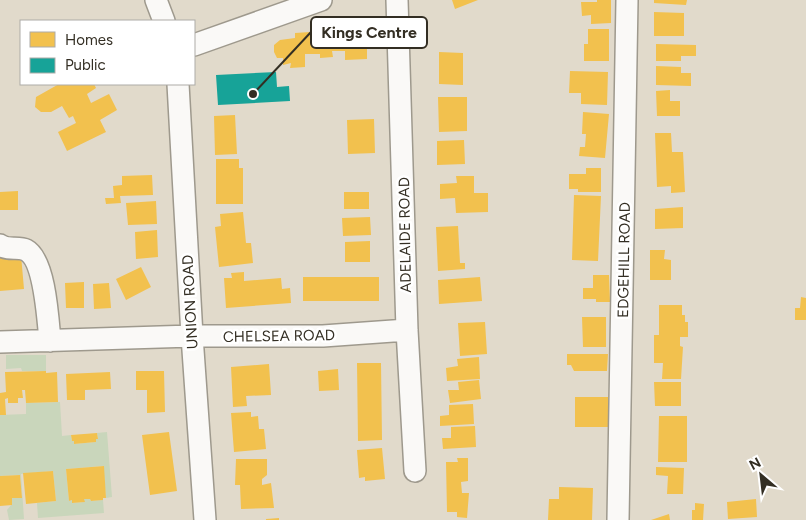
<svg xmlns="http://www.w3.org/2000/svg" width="806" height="520" font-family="Figtree,sans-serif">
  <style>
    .green { fill: #c9d6bb }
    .homes { fill: #f2c14e }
    .public { fill: #17a398 }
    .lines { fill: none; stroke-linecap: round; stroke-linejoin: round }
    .minor-casing { stroke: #9e998d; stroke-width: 24 }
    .minor { stroke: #faf9f7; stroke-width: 21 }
    .labels { text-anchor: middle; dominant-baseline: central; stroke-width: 5; stroke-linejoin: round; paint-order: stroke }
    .street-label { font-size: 15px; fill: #332e23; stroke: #fff }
    .leader { fill: none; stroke: #332e23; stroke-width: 2 }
    .callout-dot { fill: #332e23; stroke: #fff; stroke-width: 2 }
    .callout { fill: #fff; stroke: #332e23; stroke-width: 2 }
    .callout-label { font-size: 16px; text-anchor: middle; font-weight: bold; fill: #332e23 }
  </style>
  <rect width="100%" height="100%" fill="#e1dacb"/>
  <path class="green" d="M6,355H46V371H22L21,368L6,369Z
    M60,402L62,436L71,435L72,441H74V444L96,442V439H98L97,433L107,432L112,497L106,498L103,466L66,469L69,501L72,500L73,503L84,502V499H90L91,501L103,500L104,513L38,518L37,503L56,501L53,471L21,474L24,519L9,520L7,510L12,504V498L22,497L20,475L0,476V415L26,414V403Z"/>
  <path class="homes" d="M452,0H478L455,9Z
    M597,0H611V23L591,24V15L582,16L581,2H597Z
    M654,0H687L686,5L654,3Z
    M654,12L684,13V36H654Z
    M374,23L375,49H367V59L345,60V51H332L333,57L320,58V54H305V67L290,68L291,63L283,65V58H277L274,52V45L280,40L295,38V33L310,32L311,27Z
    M588,29H609V61H584V44H588Z
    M656,44L696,45V56H681V61H656Z
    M439,52L463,53V85L439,84Z
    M656,66L681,67V73H691V86L656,85Z
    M570,71L608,72L607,105L581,104V93H569Z
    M59,84H94L96,88L87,94L91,103L109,94L117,110L100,120L106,132L67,151L58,132L76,123L73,116L69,118L62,106L51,112H41L35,107L36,97Z
    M670,90V101H680V116H657L656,91Z
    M438,97H467V131L439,132Z
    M583,112L609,114L605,158L579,156L580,147H585L586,134H582Z
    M235,115L237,154L215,155L214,116Z
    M374,119L375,153L348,154L347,120Z
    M655,133H671L672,152H683L685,192L671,193V186L657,187Z
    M464,140L465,164L437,165V141Z
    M216,159H239V168H243V204H216Z
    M586,168H601V192H578V189H569V174H586Z
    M152,175L153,195L120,196L121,203L106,204L105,198H114L113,186L122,185V176Z
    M456,176H474V193H488V212L456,213L455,198L440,199V184L457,183Z
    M18,191V210H0V192Z
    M344,192H369V209H344Z
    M574,195L601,196L598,261L572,260Z
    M156,201L157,224L128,225L126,203Z
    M683,207V228L655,229V209Z
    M243,212L246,243H251L253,263L219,267L215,227L221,226L220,214Z
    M370,217L371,235L343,236L342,218Z
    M458,226L460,263H465V269L438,271L436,227Z
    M157,230L158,257L136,259L135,232Z
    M370,241V262H345V242Z
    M650,250H665L664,259L671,260V280H650Z
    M21,255L24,289L0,291V256Z
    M141,267L151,287L126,300L116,279Z
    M244,272V281L281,278L282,289L290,288L291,303L226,308L224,278H232L231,273Z
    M593,275H609L610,302H596V299H583V288H593Z
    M303,277H379V301H303Z
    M480,277L482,301L439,304L438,280Z
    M84,282V308H66L65,283Z
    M109,283L111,308L94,309L93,284Z
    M801,297L806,298V320H795V308H800Z
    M659,305H682V315H685V322H688V337H680V346L683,347L681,379H662L663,363H654V335H659Z
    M582,317H606V347H583Z
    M485,322L487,354L460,356L458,323Z
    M567,354H608L607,371H574L571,365H567Z
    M479,357L480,379L447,381L446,368L458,366L457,359Z
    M357,363H381L382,440L358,441Z
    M269,364L271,395L246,396L247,406L233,407L231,367Z
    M338,369L339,390L319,391L318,371Z
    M46,371V373L57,372L58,402L26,403L25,390H22L23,398H18V403H8V398L5,399L6,415H0V393L6,392L5,372Z
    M136,371H164L165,412L147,413V390H136Z
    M110,372L111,389L85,390V400H67L66,374Z
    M479,380L481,399L450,403L448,390H459L458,382Z
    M654,382H681V406H655Z
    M575,397H608V427H575Z
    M473,404L474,424L440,426V416L449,415V405Z
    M251,412V417L258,416L259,429H264L266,449L234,452L231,413Z
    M659,416H687V462H658Z
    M475,426L476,447L443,449L442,438H451V427Z
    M169,432L177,491L150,495L142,435Z
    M97,433L98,439H96V442L74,444V441H72L71,435Z
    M382,448L385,479L365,481V477L359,478L357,450Z
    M457,458H468V481L461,482L462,493H469L467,518L457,517V512H447L446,462H458Z
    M236,459H267V475L262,479V485L271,483L274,508L241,509L240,485H235Z
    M104,466L106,498H103V500L91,501L90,499H84L85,502L72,503V500L69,501L66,469Z
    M656,467L684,468L683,494H667L668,476L656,475Z
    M53,471L56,501L26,504L23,473Z
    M20,475L22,498H12V505L0,506V476Z
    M559,487L593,488L592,520H548L549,499H559Z
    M756,499L757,517L728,519L727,502Z
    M695,503L704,504L703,520H692V510H695Z
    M669,514L670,520H651Z
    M279,518V520H266V519Z"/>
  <path class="public" d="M276,72L277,87L289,86L290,101L218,105L216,75Z"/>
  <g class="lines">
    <defs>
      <path id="minor" d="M156,0L164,21
        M397,0L407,330L415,471
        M194,45L321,0
        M178,84L192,336L205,520
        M0,245C8,251 18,246 26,250C45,260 48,320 50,341
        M0,342L192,336H323L407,330
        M618,520L627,0"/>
    </defs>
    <use href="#minor" class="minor-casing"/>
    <use href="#minor" class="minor"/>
  </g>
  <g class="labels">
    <g class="street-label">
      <text transform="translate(405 235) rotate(-91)">ADELAIDE ROAD</text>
      <text transform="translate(624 260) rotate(-89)">EDGEHILL ROAD</text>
      <text transform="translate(190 302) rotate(-93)">UNION ROAD</text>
      <text transform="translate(279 336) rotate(-1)">CHELSEA ROAD</text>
    </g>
  </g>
  <path class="leader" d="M253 94L311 32"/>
  <circle class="callout-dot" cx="253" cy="94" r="5"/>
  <rect class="callout" x="311" y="17" width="116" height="31" rx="5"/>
  <g class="callout-label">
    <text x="369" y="38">Kings Centre</text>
  </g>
  <rect x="20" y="20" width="175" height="65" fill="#ffffff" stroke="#adaba7"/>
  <rect x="30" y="32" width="25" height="15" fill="#f2c14e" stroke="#adaba7"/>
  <text x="65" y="45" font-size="15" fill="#332e23">Homes</text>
  <rect x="30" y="58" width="25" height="15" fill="#17a398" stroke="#adaba7"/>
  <text x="65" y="70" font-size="15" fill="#332e23">Public</text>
  <g transform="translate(761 475) rotate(332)" stroke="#ffffff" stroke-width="4" paint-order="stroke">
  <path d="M0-4L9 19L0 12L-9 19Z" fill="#332e23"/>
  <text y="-8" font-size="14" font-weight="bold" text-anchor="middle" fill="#332e23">N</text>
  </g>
</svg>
